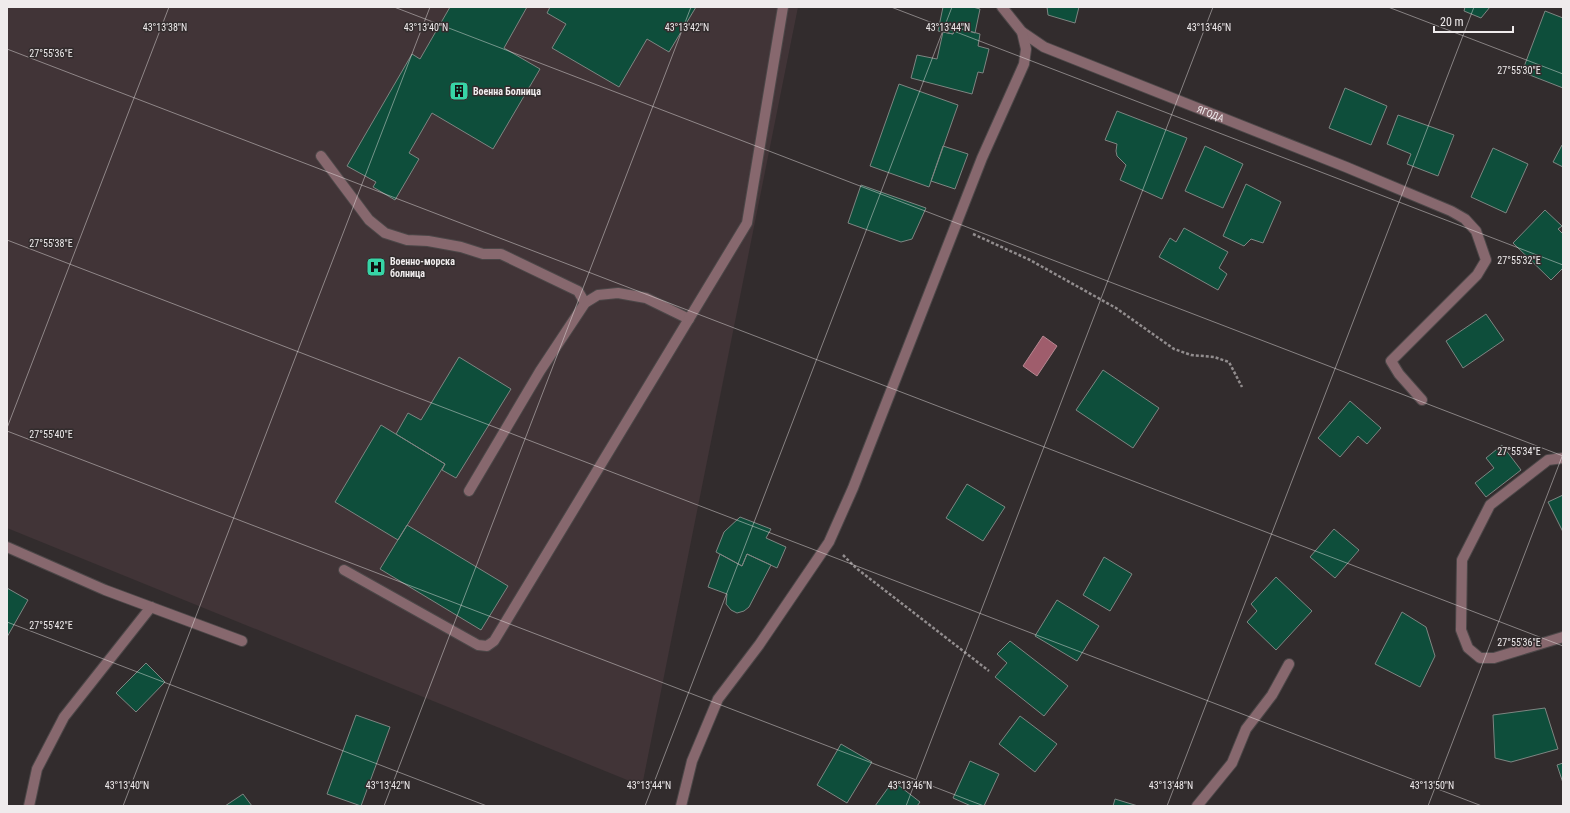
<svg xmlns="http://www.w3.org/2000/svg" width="1570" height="813" font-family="'Roboto Condensed',sans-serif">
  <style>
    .built { fill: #413437 }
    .water { fill: #9f5d6c; stroke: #b78892 }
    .building { fill: #0e4e3b; stroke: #7e8582 }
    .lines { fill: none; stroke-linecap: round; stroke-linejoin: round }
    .minor-casing { stroke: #4c4748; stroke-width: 12 }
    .path { stroke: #928d8e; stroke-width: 2.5; stroke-dasharray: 3 2; stroke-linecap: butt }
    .minor { stroke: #87686e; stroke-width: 10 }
    .ticks { fill: none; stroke: #efebec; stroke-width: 1; stroke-opacity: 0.45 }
    .labels { text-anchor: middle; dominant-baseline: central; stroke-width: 3; stroke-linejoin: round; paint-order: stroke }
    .poi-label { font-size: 10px; font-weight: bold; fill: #efebec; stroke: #322c2d; text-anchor: start }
    .street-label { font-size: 10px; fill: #efebec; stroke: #322c2d }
    .ticks-label { font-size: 10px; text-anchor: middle; fill: #efebec; stroke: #322c2d; stroke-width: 3; stroke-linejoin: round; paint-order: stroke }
  </style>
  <rect width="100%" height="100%" fill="#322c2d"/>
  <path class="built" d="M7,7H798L642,786L7,528Z"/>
  <path class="water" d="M1043,336L1057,346L1037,376L1023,366Z"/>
  <path class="building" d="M450,7H527L504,48L540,69L493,149L432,113L409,153L419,159L395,200L373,187L376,182L347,166L412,54L420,59Z
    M550,7H696L669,52L647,39L619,87L552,48L566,24L547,13Z
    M943,7H973L980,9L975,33L955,27L953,34L938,31Z
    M1047,7H1079L1075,23L1048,15Z
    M1465,7H1490L1481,18L1464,11Z
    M1545,11L1563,18V88L1522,72Z
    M955,27L980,34L978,46L989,49L983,73L978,72L972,94L911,78L917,55L937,59L943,32L953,34Z
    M899,84L958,105L929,187L870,166Z
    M1345,88L1387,106L1371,145L1329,128Z
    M1117,111L1187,138L1162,199L1120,180L1126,165L1117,156L1116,151L1117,144L1105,140Z
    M1398,115L1454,135L1438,176L1407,164L1411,154L1387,144Z
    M1562,145L1563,146V167L1553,162Z
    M943,146L968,154L955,189L931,181Z
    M1205,146L1243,164L1223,208L1185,191Z
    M1493,148L1528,164L1506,213L1471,197Z
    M1246,184L1281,202L1263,243L1251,239L1244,246L1223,236Z
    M861,185L926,208L912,239L901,242L848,223Z
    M1545,210L1562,226L1558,229L1563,234V268L1551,280L1513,243Z
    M1184,228L1228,252L1219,268L1227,274L1218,290L1159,257L1170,238L1176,242Z
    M1486,314L1504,340L1463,368L1446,341Z
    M459,357L511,389L456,478L442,470L445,464L396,434L408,413L421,420Z
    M1103,370L1159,408L1133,448L1076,410Z
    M1350,401L1381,428L1367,444L1358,436L1340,457L1318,438Z
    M381,425L445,464L398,540L335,502Z
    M1502,445L1521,470L1486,497L1475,483L1494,468L1486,458Z
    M967,484L1005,507L983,541L946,518Z
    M1563,495V532L1548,502Z
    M740,517L771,529L766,538L786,547L777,568L747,554L742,566L716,552L724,532Z
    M407,525L508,586L481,630L380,569Z
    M1334,529L1359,550L1335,578L1310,557Z
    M720,554L742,566L747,554L771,565L749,607L744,611L737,613L731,610L726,604L727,594L708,587Z
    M1104,557L1132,574L1110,611L1083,595Z
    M1276,577L1312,611L1276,650L1247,622L1257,611L1251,604Z
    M7,588L28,600L7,637Z
    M1057,600L1099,626L1077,661L1035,636Z
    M1402,612L1426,627L1435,656L1420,687L1375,664Z
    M1010,641L1068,686L1044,716L995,677L1007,663L997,654Z
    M146,663L165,682L136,712L116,693Z
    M1545,708L1558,749L1511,762L1495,758L1493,715Z
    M356,715L390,727L361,806L327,794Z
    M1020,716L1057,744L1035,772L999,744Z
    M841,744L872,762L847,803L817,785Z
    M970,761L999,774L984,806H971L953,798Z
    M1563,763V783L1557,765Z
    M893,781L920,802L917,806H875Z
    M243,794L252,806H225Z
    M1115,799L1138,806H1113Z"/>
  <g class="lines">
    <defs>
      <g id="minor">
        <path id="s1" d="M1002,7L1022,32L1044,47L1346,167L1451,211L1465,219L1476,231L1486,260L1477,275L1391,361L1399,374L1422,400"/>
        <path d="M321,156L369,220L385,233L407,240L428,241L461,247L483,254H501L578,291L585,303"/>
        <path d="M1563,458L1548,460L1490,505L1462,560L1461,630L1468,648L1480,658H1494L1563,637"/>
        <path d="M469,491L540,371L585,303L598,295L618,293L646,298L689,319"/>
        <path d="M7,547L105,590L242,641"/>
        <path d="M344,570L478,645L487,646L494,641L747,223L783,7"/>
        <path d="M29,806L37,769L64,717L151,607"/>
        <path d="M681,806L692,761L718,699L759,645L829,542L853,488L982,158L1024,64L1026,49L1022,32"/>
        <path d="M1197,806L1232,763L1246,729L1272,695L1289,664"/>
      </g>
    </defs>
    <use href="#minor" class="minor-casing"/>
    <path class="path" d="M973,234L1030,260L1116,308L1174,349L1191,355L1214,357L1229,362L1242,387
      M843,555L856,568L989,671"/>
    <use href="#minor" class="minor"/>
  </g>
  <path class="ticks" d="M394,7L1563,456M891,7L1563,265M1388,7L1563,74M7,49L1563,646M7,240L1482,806M7,428L169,7M7,431L984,806M7,622L487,806M123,806L430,7M384,806L691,7M645,806L952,7M906,806L1213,7M1167,806L1474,7M1428,806L1563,454"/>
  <defs>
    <symbol id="building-square" viewBox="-11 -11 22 22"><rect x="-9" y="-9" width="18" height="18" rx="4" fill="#37d4a6" stroke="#322c2d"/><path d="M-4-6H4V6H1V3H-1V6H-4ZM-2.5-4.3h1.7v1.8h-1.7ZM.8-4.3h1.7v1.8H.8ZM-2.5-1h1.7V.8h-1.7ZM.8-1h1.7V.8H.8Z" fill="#111"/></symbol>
    <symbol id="hospital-square" viewBox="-11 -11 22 22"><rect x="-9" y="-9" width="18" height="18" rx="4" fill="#37d4a6" stroke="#322c2d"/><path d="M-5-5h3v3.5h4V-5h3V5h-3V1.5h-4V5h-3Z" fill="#111"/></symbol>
  </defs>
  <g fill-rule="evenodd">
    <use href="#building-square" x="448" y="80" width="22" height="22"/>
    <use href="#hospital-square" x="365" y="256" width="22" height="22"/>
  </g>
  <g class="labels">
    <g class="poi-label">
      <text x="473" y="91">Военна Болница</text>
      <text x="390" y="261">Военно-морска<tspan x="390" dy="12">болница</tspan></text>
    </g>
    <g class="street-label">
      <text stroke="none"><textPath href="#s1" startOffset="238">ЯГОДА</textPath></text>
    </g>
  </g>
  <g class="ticks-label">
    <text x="165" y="31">43°13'38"N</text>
    <text x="426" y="31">43°13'40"N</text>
    <text x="687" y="31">43°13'42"N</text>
    <text x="948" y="31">43°13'44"N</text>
    <text x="1209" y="31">43°13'46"N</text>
    <text x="51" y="57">27°55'36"E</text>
    <text x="1519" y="74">27°55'30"E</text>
    <text x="51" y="247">27°55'38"E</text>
    <text x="1519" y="264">27°55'32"E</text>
    <text x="51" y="438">27°55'40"E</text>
    <text x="1519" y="455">27°55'34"E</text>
    <text x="51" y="629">27°55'42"E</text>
    <text x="1519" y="646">27°55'36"E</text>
    <text x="127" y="789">43°13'40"N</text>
    <text x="388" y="789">43°13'42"N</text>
    <text x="649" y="789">43°13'44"N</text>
    <text x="910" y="789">43°13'46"N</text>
    <text x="1171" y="789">43°13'48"N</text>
    <text x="1432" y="789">43°13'50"N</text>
  </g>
  <rect width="1570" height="813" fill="none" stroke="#efebec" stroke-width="16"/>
  <path d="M1434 26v6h79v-6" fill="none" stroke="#efebec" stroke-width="2"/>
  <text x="1440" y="26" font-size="12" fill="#efebec" stroke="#322c2d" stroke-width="3" paint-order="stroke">20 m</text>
</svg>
